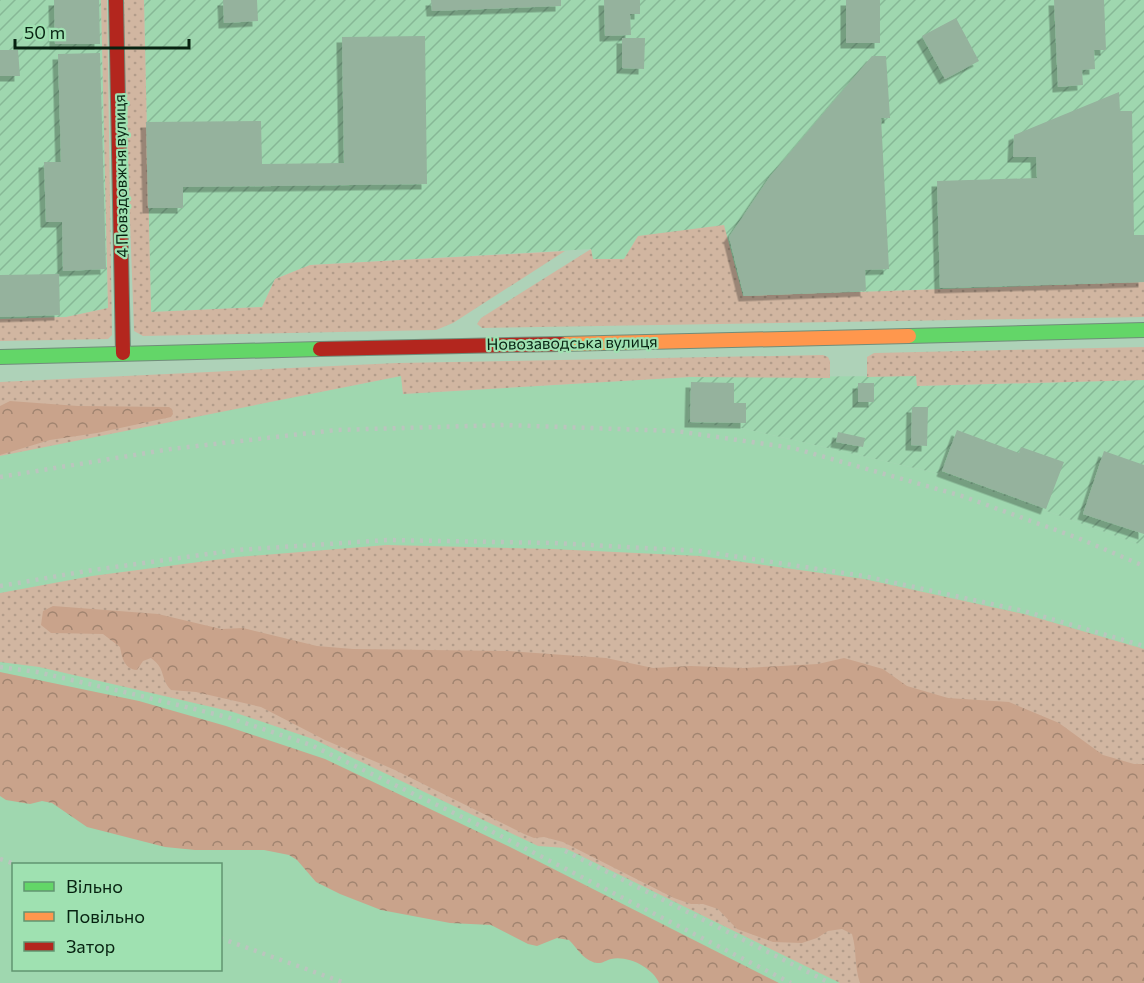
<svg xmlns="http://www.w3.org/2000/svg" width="1144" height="983" font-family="Commissioner,sans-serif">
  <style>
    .built { fill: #9fd7af; fill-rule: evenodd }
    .industrial { fill: url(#industrial-furrows) }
    .grass { fill: url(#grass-dots) }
    .forest { fill: url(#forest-crowns) }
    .building { fill: #95b29d; filter: url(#shadow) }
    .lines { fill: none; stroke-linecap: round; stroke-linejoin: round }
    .fast-casing { stroke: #708d7a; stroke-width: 16 }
    .slow-casing { stroke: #708d7a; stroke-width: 16 }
    .jam-casing { stroke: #708d7a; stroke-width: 16 }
    .fast { stroke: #63d668; stroke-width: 14 }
    .slow { stroke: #ff974d; stroke-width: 14 }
    .jam { stroke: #b3261e; stroke-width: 14 }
    .rail { stroke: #bbc5be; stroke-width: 4.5; stroke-dasharray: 3 6; stroke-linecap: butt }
    .labels { text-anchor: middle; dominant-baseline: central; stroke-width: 4.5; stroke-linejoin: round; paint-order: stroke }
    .street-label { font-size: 16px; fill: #072211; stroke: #9fe1b1 }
  </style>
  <defs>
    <pattern id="industrial-furrows" width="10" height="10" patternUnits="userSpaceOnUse" patternTransform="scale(1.5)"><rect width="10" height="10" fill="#9fd7af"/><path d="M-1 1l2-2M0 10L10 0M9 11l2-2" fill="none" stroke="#87b896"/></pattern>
    <pattern id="grass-dots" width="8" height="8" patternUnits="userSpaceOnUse" patternTransform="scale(1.5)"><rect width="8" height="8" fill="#d1b6a1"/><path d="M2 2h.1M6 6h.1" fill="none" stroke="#b29c8a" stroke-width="1.8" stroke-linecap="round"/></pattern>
    <pattern id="forest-crowns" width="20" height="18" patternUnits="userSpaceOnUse" patternTransform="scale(1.5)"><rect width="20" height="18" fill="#c9a38b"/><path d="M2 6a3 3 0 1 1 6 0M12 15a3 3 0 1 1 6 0" fill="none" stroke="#a18470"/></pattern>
    <filter id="shadow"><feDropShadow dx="-5.5" dy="5.5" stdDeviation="0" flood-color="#0004"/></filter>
  </defs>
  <rect width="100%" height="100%" fill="#aed2b8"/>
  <path class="built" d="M401,376L403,394L690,377L688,423L737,427L949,476L1144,546V671L0,609V455Z
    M0,615L1056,983H0ZM14,864H220V970H14Z"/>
  <path class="industrial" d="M0,0H101L108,308L66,317L0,319Z
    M144,0H1144V282L743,296L723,225L624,259L592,260L591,249L310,265L275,279L262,307L151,312Z
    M916,376L917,386L1144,380V546L949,476L737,427L688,423L690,377Z"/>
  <path class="grass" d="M101,0H107L112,335L108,339L0,341V319L66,317L108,308Z
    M122,0H144L151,312L262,307L275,279L310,265L565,251L453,323L436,330L143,336L134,331Z
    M724,225L743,296L1144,282V317L482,328L477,324L481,318L591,249L593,259H624L638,236Z
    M1144,347V380L917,386L916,376L867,377V357L874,353Z
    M823,355L828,357L830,361V378L690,377L403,394L401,376L0,456V382L397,363Z
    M387,545L552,549L700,556L864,579L1024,614L1144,649V983H840L565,848L538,846L313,739L233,712L39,667L0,662V593L92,576L237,557Z"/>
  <path class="forest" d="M10,401L78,406L169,407L172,409L173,414L171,417L97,433L50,440L0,455V406Z
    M53,606L158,614L221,629L243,628L317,646L353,649L508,651L606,658L653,668L691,666L743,668L818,664L844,658L883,669L907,686L948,698L1009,702L1059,723L1103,755L1134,764H1144V983H860C854,965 857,951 852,934L842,929L828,931L817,938L802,943L773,942L737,929L718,909L703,904H691L674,898L563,842L544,837L534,838L524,834L395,770L325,740L261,707L196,692L171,690C159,677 167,670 151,658L143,661L137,670C124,669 122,657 120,647L103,634L51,633L41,625L43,611Z
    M0,672L139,701L226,726L325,759L510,847L779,983H659C653,968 628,955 611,959C604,961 601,965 593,962C582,958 577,948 569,940L557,938L537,946L528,944L491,925L450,923L381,910L340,894L316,882L297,860L289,855L264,850H195L165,847L87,827L52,803L42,801L30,804L6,800L0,796Z"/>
  <path class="building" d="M54,0H99L100,44H55Z
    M223,0H257L258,21L224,23Z
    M431,0H561V6L432,11Z
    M604,0H640V14H630L631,35L605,36Z
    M846,0H880V43H846Z
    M1054,0H1104L1106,50H1094L1095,69L1082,70L1083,85L1058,87Z
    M956,18L979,61L945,79L922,36Z
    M425,36L427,184L183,187V208H148L146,122L261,121L262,164L344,163L342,37Z
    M622,38H645L644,69L622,68Z
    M0,50H18L20,76H0Z
    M100,53L106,269L63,271L62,222H46L44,162H61L58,54Z
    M872,56H886L890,118H881L889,269L865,270L866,291L744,296L729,237L771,175Z
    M1119,92L1120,111H1132L1134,235H1144V282L940,288L937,181L1037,178L1036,157H1013L1014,135Z
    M59,274L60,315L0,317V275Z
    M691,382L734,383V403H746V423L690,422Z
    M858,383H874V402H858Z
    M912,407H928L927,446L911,445Z
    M957,430L1019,453L1021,447L1064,462L1046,509L942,471Z
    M838,432L865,438L863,447L836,442Z
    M1104,451L1144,465V534L1083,514Z"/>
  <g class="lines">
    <defs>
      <path id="fast" d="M909,336L1144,330
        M0,357L320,349"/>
      <path id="slow" d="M561,344L909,336"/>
      <path id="jam" d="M116,0L123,353
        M320,349L561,344"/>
    </defs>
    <use href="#fast" class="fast-casing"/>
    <use href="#slow" class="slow-casing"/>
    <use href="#jam" class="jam-casing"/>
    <use href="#fast" class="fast"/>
    <use href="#slow" class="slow"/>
    <use href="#jam" class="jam"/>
    <path class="rail" d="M0,477L171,449L336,430L504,425L676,431L793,448L962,496L1078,538L1144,566
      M0,586L93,570L237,550L388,540L553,543L700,551L864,576L1024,611L1144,646
      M0,667L37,672L137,695L227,717L311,745L479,825L791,983
      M565,851L830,983
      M0,859L15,864
      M220,938L345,983"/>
  </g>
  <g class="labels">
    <g class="street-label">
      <text transform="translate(120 176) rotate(-91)">4 Повздовжня вулиця</text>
      <text transform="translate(572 342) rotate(-1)">Новозаводська вулиця</text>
    </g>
  </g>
  <rect x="12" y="863" width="210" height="108" fill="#9fe1b1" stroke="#629571" stroke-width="1.5"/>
  <rect x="24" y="882" width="30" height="9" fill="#63d668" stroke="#629571" stroke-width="1.5"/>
  <text x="66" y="893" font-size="18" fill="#072211">Вільно</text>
  <rect x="24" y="912" width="30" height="9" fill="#ff974d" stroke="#629571" stroke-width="1.5"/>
  <text x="66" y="923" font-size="18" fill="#072211">Повільно</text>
  <rect x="24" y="942" width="30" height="9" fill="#b3261e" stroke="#629571" stroke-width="1.5"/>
  <text x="66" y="953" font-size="18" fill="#072211">Затор</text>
  <path d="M15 39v9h174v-9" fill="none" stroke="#072211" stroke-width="3"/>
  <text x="24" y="39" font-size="18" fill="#072211" stroke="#9fe1b1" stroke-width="4.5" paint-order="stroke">50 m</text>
</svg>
